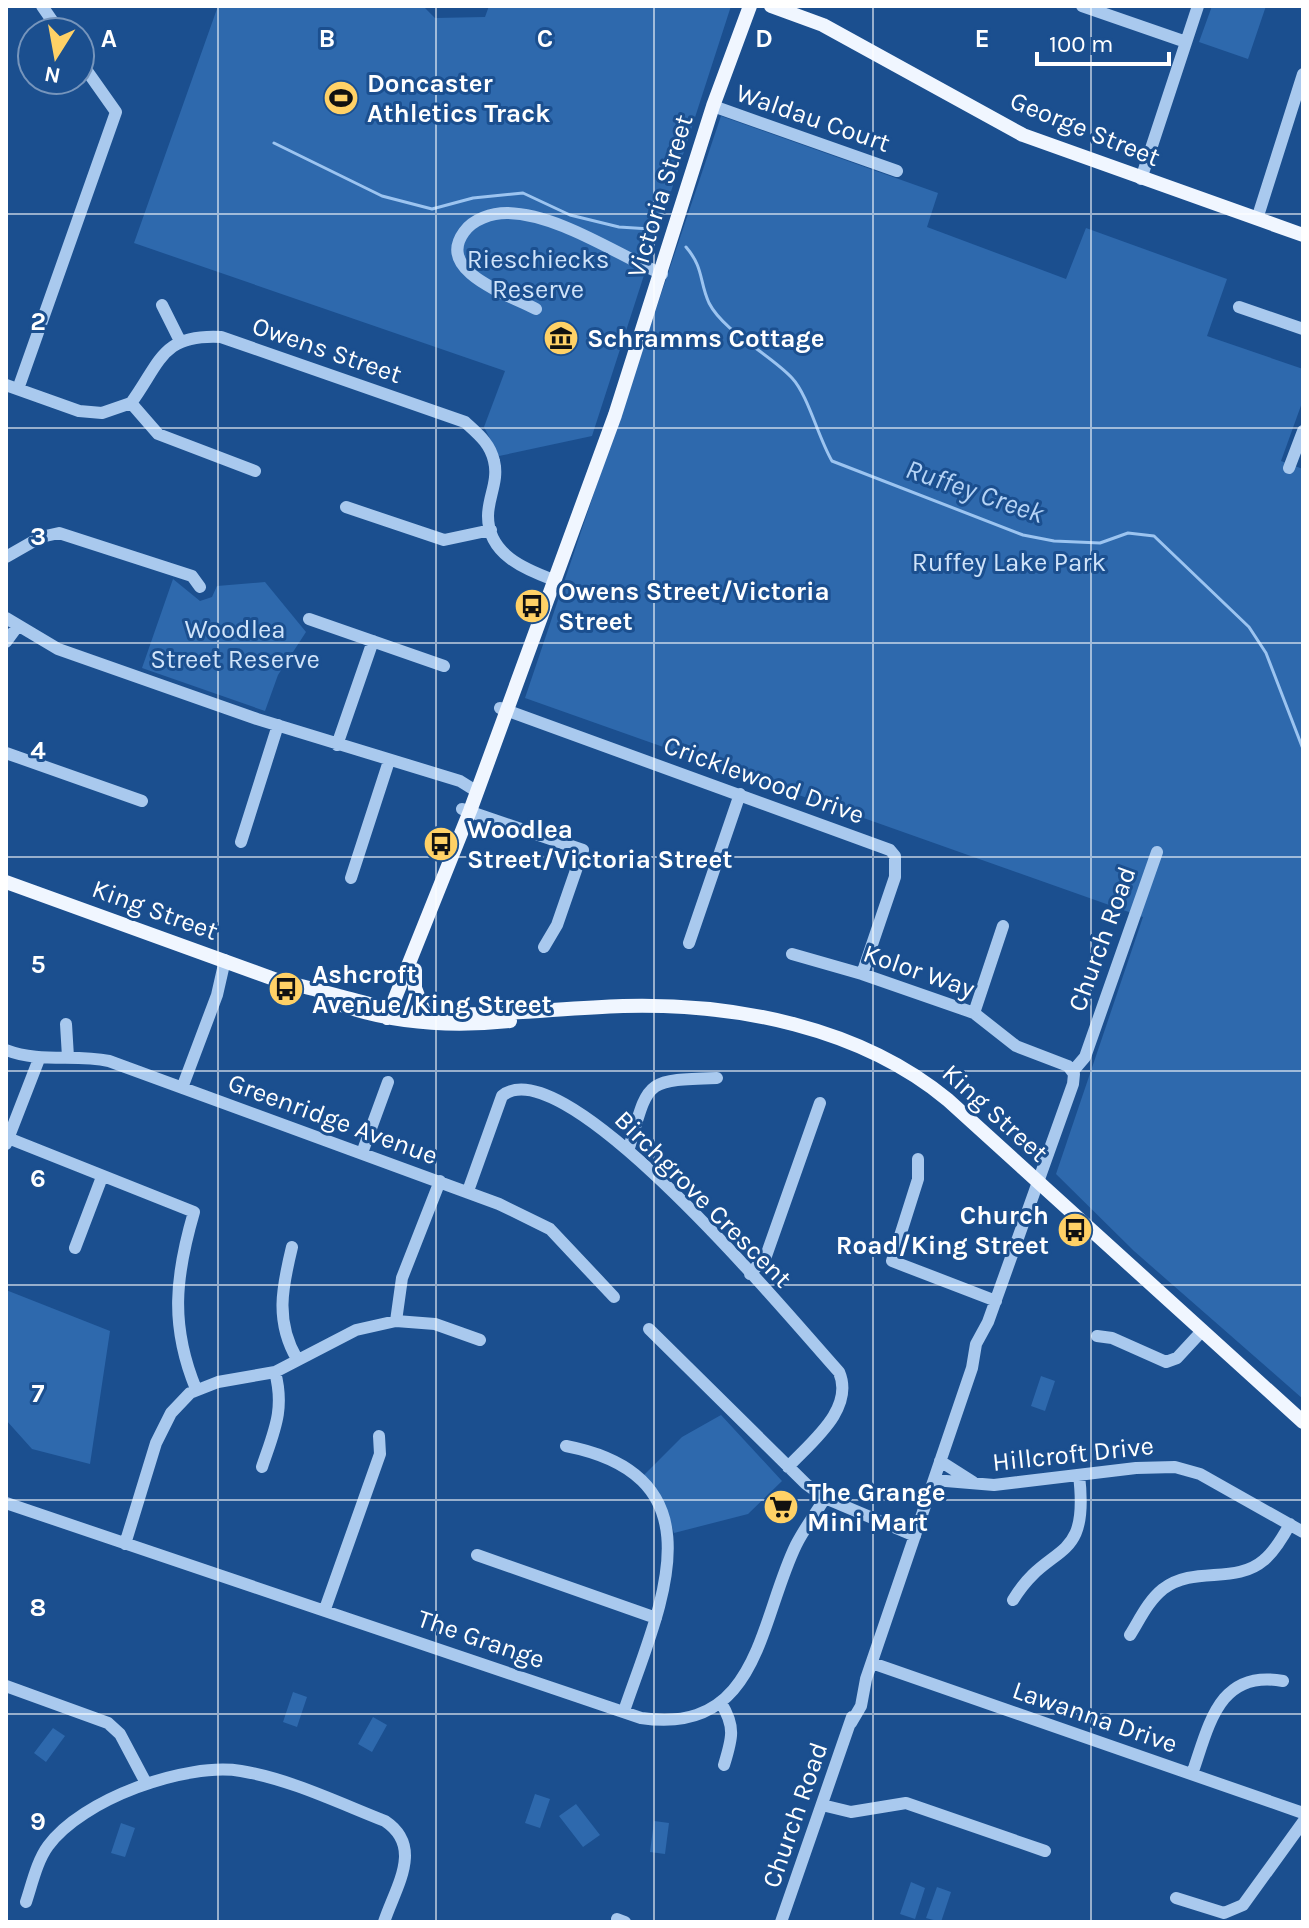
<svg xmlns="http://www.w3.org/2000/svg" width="1309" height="1928" font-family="Karla,sans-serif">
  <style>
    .green { fill: #2e69ad }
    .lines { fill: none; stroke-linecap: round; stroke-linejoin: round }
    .stream { stroke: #9cc4f0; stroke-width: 3 }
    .minor { stroke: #a9c9ee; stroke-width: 12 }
    .major { stroke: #f0f6ff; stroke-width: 14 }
    .grid { fill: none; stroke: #fff; stroke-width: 2; stroke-opacity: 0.55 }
    .labels { text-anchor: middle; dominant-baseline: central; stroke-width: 6; stroke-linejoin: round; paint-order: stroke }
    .poi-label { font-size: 26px; font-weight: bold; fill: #fff; stroke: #1b4f8f; text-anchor: start }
    .street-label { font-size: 26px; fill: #fff; stroke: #1b4f8f }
    .park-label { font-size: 26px; fill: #cfe3fa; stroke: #1b4f8f }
    .water-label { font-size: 28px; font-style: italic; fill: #b5d3f5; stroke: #1b4f8f }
    .grid-label { font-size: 26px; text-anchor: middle; font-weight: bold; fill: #fff; stroke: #1b4f8f; stroke-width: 6; stroke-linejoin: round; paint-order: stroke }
  </style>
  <rect width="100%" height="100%" fill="#1b4f8f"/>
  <path class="green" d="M218,6H423L435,18L485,17L489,6H731L592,436L499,456L484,427L505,371L134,243Z
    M1212,6H1266L1248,59L1199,42Z
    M721,116L938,193L927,227L1066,279L1086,228L1227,279L1207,336L1303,369V400L1281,461L1303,469V1399L1134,1251L1056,1174L1143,917L525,698Z
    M173,579L200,601L212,597L217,586L265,582L306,632L278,675L265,711L142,668Z
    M6,1290L110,1331L90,1464L32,1449L6,1420Z
    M1041,1376L1055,1381L1045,1411L1031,1406Z
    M721,1415L782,1481L748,1514L674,1533L669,1517L642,1477L682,1437Z
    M293,1692L307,1697L297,1727L283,1722Z
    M373,1717L387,1725L372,1752L358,1744Z
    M53,1728L65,1736L46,1762L34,1753Z
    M535,1794L550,1799L540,1828L525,1823Z
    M576,1804L600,1835L583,1847L559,1816Z
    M654,1821L669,1823L665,1854L650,1852Z
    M121,1823L135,1828L125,1857L111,1853Z
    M911,1882L925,1888L915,1919L900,1914Z
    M937,1887L951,1892L941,1922L926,1918Z"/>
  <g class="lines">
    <path class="stream" d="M274,143L382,196L432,209L473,198L523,193L570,215L619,227L650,229
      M686,247C704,268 699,281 709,303C724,332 770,354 792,378C808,395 818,437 832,461L1023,535L1054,541L1100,543L1128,533L1154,536L1249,627L1266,653L1303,749"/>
    <path class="minor" d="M42,6L60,32
      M1082,6L1186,42
      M713,106L897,171
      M1141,179L1198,6
      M1257,219L1303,74
      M162,305L180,341
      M1239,307L1303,329
      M536,309C510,295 435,272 464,232C473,219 492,213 507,213C558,214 616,254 662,274
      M6,385L79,411L102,413L131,403C161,362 161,334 221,337L465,422C478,434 490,443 494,461C499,481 488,497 488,516C488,554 524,569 554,580
      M18,389L116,112L80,61
      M131,403L158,434L255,471
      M1289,468L1303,431
      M346,507L444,540L491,530
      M6,557L41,537L59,533L192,576L200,587
      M6,618L58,649L257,719L460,781L476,791
      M309,619L444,666
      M6,642L17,627
      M500,708L890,850L895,856V877L862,974
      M337,745L373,641
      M6,753L142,801
      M462,809L583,850L557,925L544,947
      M241,842L278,725
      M351,878L389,761
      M689,943L740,794
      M792,954L862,974L974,1013L1016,1046L1068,1066
      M974,1013L1003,926
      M66,1024L68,1057
      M6,1050C40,1063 74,1054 109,1061L499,1204L550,1229L614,1297
      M1073,1071L1085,1057L1157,852
      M182,1088L217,995L225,960
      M8,1138L194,1212C175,1277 170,1326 196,1389
      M6,1144L39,1059
      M629,1148C649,1080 644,1080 717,1078
      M362,1153L388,1082
      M918,1159V1179L892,1261L996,1301
      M468,1191L502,1096C565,1044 796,1325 839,1372C855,1409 811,1442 788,1467
      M292,1247C282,1288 275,1321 297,1359
      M75,1248L102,1177
      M750,1274L766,1256L820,1103
      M396,1321L402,1278L440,1181
      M649,1329L806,1484L825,1498L915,1536
      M1097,1336L1112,1338L1166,1362L1177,1358L1202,1331
      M566,1446C725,1477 659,1608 624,1711
      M940,1461L973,1482
      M262,1467C274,1431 285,1410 275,1372
      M934,1480L994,1485L1136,1468L1175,1467L1200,1474L1303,1532
      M6,1503L641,1718C759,1736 759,1621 796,1545C804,1529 816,1513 825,1498
      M125,1544L156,1443L171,1413L190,1393L218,1382L275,1372L356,1330L396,1321L435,1324L480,1340
      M477,1555L656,1618
      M1013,1600C1049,1540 1090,1567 1079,1475
      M325,1609L380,1454L379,1436
      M1130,1635C1140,1619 1148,1601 1163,1589C1195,1565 1235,1585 1264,1560C1275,1551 1283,1537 1290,1524
      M872,1663L1303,1813
      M6,1686L108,1723L120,1734L146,1783
      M721,1703C736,1727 732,1739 724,1765
      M851,1723L861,1706L866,1679L972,1368L976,1344L988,1322L1073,1084L1074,1074L1068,1066
      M1192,1774C1209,1726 1218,1669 1283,1681
      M822,1805L851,1812L906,1803L1045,1851
      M1176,1898L1224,1913L1243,1905L1303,1822
      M26,1902C32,1884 37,1861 48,1846C82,1799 186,1762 241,1771C290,1779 339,1803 385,1821C424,1847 396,1886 384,1922
      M617,1919L625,1922
      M781,1922L852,1717"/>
    <path class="major" d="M771,6L823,25L1023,135L1303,235
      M6,882L296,987
      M415,970V988L425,1014
      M288,983C335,993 381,1011 430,1014C494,1017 559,1008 623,1006C736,1003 860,1027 948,1100L1303,1422
      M341,1005C396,1024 452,1027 510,1021
      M387,1018L470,811L615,415L713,106L750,6"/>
  </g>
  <path class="grid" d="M218,6V1922M436,6V1922M654,6V1922M873,6V1922M1091,6V1922M6,214H1303M6,428H1303M6,643H1303M6,857H1303M6,1071H1303M6,1285H1303M6,1500H1303M6,1714H1303"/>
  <defs>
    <symbol id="stadium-disc" viewBox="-11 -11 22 22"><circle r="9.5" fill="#ffd166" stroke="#1b4f8f"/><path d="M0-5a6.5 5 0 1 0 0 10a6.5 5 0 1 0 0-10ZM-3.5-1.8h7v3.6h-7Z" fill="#111"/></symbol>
    <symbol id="museum-disc" viewBox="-11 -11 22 22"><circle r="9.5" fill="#ffd166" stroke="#1b4f8f"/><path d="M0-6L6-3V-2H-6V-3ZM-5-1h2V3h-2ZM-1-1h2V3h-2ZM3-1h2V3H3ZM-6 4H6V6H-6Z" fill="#111"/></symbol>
    <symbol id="bus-disc" viewBox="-11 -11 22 22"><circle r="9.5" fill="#ffd166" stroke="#1b4f8f"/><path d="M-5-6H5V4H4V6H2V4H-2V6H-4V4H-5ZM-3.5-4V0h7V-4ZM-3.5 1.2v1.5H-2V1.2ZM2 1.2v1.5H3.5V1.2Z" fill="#111"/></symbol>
    <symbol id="supermarket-disc" viewBox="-11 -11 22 22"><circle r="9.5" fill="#ffd166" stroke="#1b4f8f"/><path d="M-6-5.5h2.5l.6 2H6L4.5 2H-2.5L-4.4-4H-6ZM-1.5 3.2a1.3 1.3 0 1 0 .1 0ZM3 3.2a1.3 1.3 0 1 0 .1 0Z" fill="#111"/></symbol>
  </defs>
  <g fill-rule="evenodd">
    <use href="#stadium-disc" x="321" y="78" width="40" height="40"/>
    <use href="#museum-disc" x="541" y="318" width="40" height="40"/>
    <use href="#bus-disc" x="512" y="586" width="40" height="40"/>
    <use href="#bus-disc" x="421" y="824" width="40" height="40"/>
    <use href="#bus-disc" x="266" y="969" width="40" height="40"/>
    <use href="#bus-disc" x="1055" y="1210" width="40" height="40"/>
    <use href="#supermarket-disc" x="761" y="1487" width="40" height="40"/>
  </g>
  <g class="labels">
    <g class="poi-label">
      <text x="367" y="83">Doncaster<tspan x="367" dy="30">Athletics Track</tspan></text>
      <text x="587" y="338">Schramms Cottage</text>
      <text x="558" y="591">Owens Street/Victoria<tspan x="558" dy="30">Street</tspan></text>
      <text x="467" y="829">Woodlea<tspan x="467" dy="30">Street/Victoria Street</tspan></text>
      <text x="312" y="974">Ashcroft<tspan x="312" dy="30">Avenue/King Street</tspan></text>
      <text x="1049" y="1215" text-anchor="end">Church<tspan x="1049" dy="30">Road/King Street</tspan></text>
      <text x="807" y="1492">The Grange<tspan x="807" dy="30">Mini Mart</tspan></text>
    </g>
    <g class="street-label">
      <text transform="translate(813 118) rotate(19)">Waldau Court</text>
      <text transform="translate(1085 129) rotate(22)">George Street</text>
      <text transform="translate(660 196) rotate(-73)">Victoria Street</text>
      <text transform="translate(327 350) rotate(19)">Owens Street</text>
      <text transform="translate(764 780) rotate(20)">Cricklewood Drive</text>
      <text transform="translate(155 910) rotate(20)">King Street</text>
      <text transform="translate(1102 939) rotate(-70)">Church Road</text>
      <text transform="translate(919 971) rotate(19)">Kolor Way</text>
      <text transform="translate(995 1113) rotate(42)">King Street</text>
      <text transform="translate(333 1119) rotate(20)">Greenridge Avenue</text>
      <text transform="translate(703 1199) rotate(45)">Birchgrove Crescent</text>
      <text transform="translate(1073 1454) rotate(-6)">Hillcroft Drive</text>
      <text transform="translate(481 1639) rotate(19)">The Grange</text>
      <text transform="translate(1095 1717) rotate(19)">Lawanna Drive</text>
      <text transform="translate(795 1815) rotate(-71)">Church Road</text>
    </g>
    <g class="park-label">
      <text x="538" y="259">Rieschiecks<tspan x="538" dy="30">Reserve</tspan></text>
      <text x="1009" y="562">Ruffey Lake Park</text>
      <text x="235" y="629">Woodlea<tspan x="235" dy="30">Street Reserve</tspan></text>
    </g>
    <g class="water-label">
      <text transform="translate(975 491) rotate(19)">Ruffey Creek</text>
    </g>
  </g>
  <g class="grid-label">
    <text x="109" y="47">A</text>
    <text x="327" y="47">B</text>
    <text x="545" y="47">C</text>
    <text x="764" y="47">D</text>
    <text x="982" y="47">E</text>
    <text x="38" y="330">2</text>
    <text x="38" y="545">3</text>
    <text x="38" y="759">4</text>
    <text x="38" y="973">5</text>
    <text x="38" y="1187">6</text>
    <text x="38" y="1402">7</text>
    <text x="38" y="1616">8</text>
    <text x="38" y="1830">9</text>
  </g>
  <rect width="1309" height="1928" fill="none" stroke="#ffffff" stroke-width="16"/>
  <g transform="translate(56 56) rotate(191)"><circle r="38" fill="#1b4f8f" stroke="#7695bc" stroke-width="2"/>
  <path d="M0-6L14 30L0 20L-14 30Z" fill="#ffd166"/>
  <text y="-12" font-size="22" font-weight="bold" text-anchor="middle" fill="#ffffff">N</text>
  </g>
  <path d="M1037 52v12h132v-12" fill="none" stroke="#ffffff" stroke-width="4"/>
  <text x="1049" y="52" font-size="24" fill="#ffffff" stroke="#1b4f8f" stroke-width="6" paint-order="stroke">100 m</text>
</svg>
